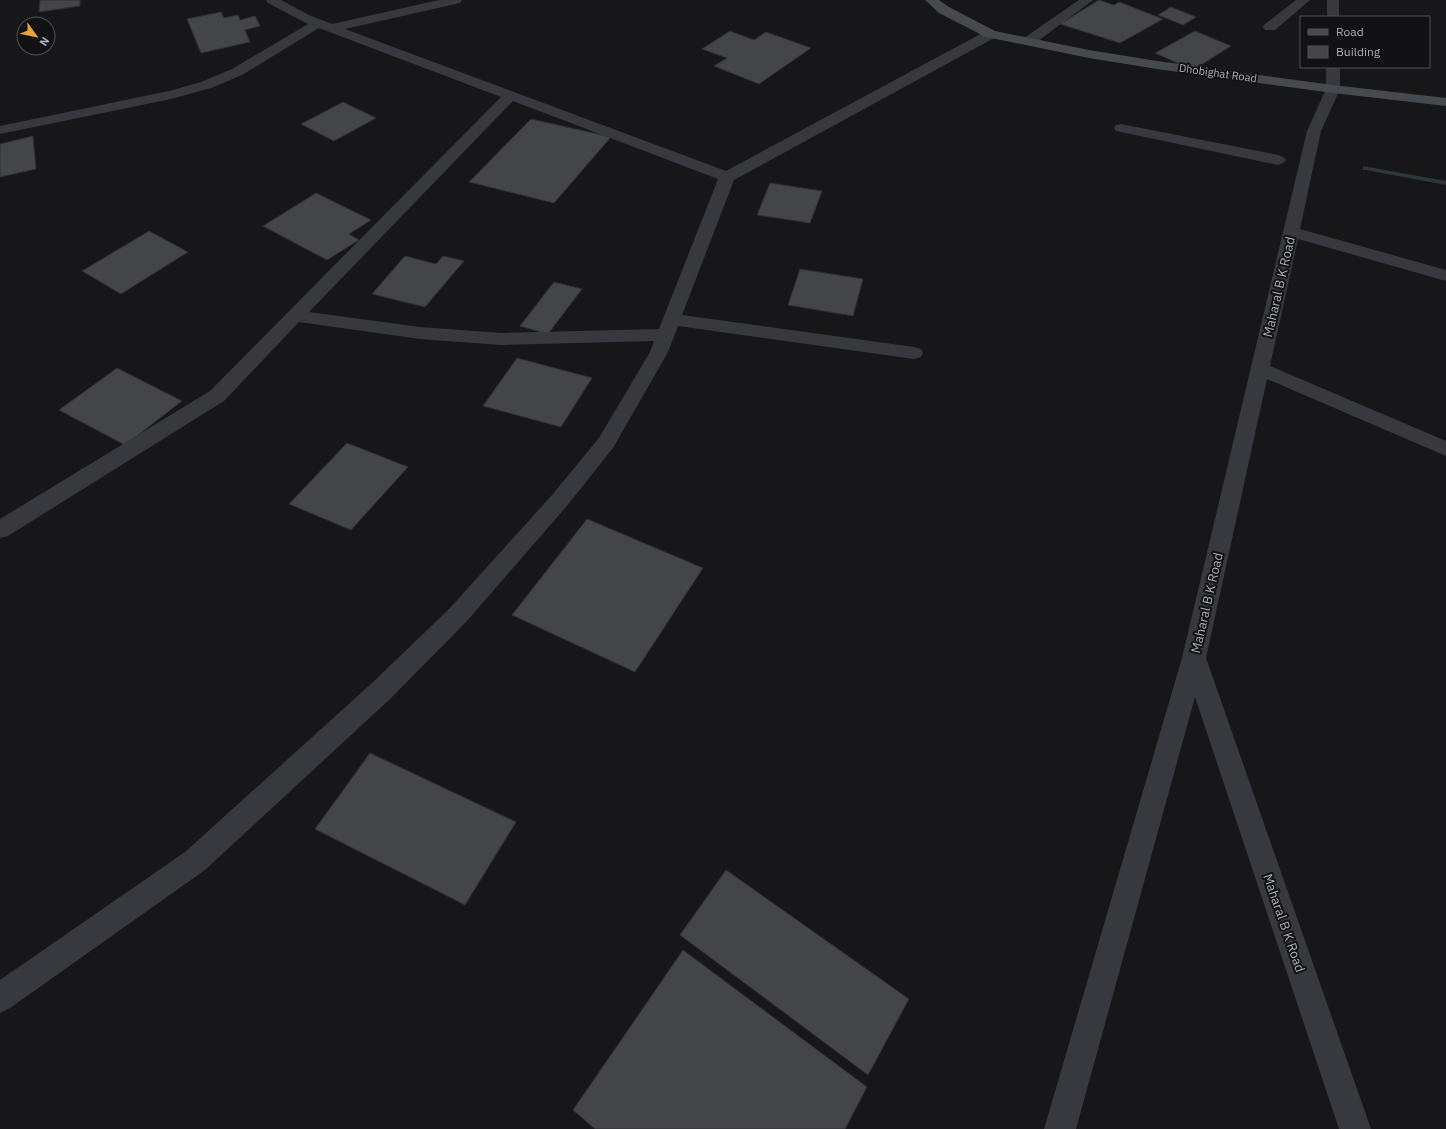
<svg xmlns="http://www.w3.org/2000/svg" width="1446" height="1129" font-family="'IBM Plex Sans',sans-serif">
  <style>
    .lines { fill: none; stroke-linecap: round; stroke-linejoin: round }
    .stream { fill: #2d373c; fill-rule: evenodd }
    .building { fill: #444549; stroke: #313135 }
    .street { fill: #38393e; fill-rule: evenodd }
    .secondary { fill: #46494e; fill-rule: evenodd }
    .labels { text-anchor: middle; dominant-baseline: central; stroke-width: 4; stroke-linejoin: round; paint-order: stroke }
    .far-street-label { font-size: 11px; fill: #aaafb8; stroke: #121214 }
    .street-label { font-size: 13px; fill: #aaafb8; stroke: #121214 }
  </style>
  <rect width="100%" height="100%" fill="#171719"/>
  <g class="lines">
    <path class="stream" d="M1363,166L1446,181V185L1366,170H1363Z"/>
  </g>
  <path class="building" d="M40,0H80V6L39,12Z
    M1099,0L1114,5L1119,2L1163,19L1120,43L1060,24Z
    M1171,7L1196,17L1183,25L1158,15Z
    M221,12L224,18L238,15L240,20L255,16L260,26L245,30L250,42L201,53L187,19Z
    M730,31L754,40L766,32L811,48L759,84L714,66L727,58L702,49Z
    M1195,31L1231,46L1193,70L1155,53Z
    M343,102L376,118L334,141L301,124Z
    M531,119L611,137L554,203L469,182Z
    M33,136L36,169L0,177V144Z
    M770,183L822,191L810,223L757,215Z
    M316,193L371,220L349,234L359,240L327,260L263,226Z
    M149,231L188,252L121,294L82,271Z
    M405,256L436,264L443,256L464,261L425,307L372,294Z
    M800,269L863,279L853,316L788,305Z
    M554,282L582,289L548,334L520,326Z
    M517,358L592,378L561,427L483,406Z
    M117,368L182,401L125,445L59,410Z
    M347,443L408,467L351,530L289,504Z
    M587,519L703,568L635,672L512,615Z
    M370,753L516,822L465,905L315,829Z
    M726,870L909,999L868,1075L680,935Z
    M683,950L867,1087L845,1129H595L573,1110Z"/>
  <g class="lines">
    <path class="street" d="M266,0H281L309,15L332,24L439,0H462L460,3L345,29L726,171L986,31H996L998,34L996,37L734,180L682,315L914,347L921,349L923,353L921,357L914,359L678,326L668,352L613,448L566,507L466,622L390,699L205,870L10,1008L0,1013V980L185,852L372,683L450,608L552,495L599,438L650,352L654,341L501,345L420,339L299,322L224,401L8,536L0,538V519L210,391L501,97L319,28L242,75L211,88L171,99L0,134V126L169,91L201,82L232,69L308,24L268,3ZM513,101L718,179L659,329L501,333L420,327L309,312Z
      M1079,0H1093L1034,44H1024L1022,41L1024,38Z
      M1296,0H1310L1275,30H1265L1263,27L1265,24Z
      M1327,0H1339V17H1327Z
      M1326,67H1340V89L1321,131L1300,229L1446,270V281L1298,239L1270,366L1446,441V456L1267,379L1206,658L1371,1129H1339L1195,697L1076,1129H1044L1182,658L1307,131L1326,89Z
      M1121,124L1278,155L1283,157L1286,160L1283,163L1278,165L1116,131L1114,128L1116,125Z"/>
    <path class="secondary" d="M925,0H939L949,7L995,31L1089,50L1157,61L1333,85L1446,98V106L1333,93L1157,69L1089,58L986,37L939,13Z"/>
  </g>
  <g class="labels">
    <g class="far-street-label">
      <text transform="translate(1218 73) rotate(8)">Dhobighat Road</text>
    </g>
    <g class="street-label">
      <text transform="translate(1279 287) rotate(-77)">Maharal B K Road</text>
      <text transform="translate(1207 603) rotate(-77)">Maharal B K Road</text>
      <text transform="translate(1284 923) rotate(71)">Maharal B K Road</text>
    </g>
  </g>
  <rect x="1300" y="16" width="130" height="52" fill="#121214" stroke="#4f5156"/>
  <rect x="1308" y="29" width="20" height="6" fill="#46494e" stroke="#4f5156"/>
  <text x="1336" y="36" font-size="12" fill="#aaafb8">Road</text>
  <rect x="1308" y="46" width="20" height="12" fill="#444549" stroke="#4f5156"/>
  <text x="1336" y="56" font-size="12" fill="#aaafb8">Building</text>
  <g transform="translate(36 36) rotate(123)"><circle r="19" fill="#121214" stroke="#4f5156"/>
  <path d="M0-3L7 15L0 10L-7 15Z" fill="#eaa23e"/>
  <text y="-6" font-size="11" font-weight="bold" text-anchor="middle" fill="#aaafb8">N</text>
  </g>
</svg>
